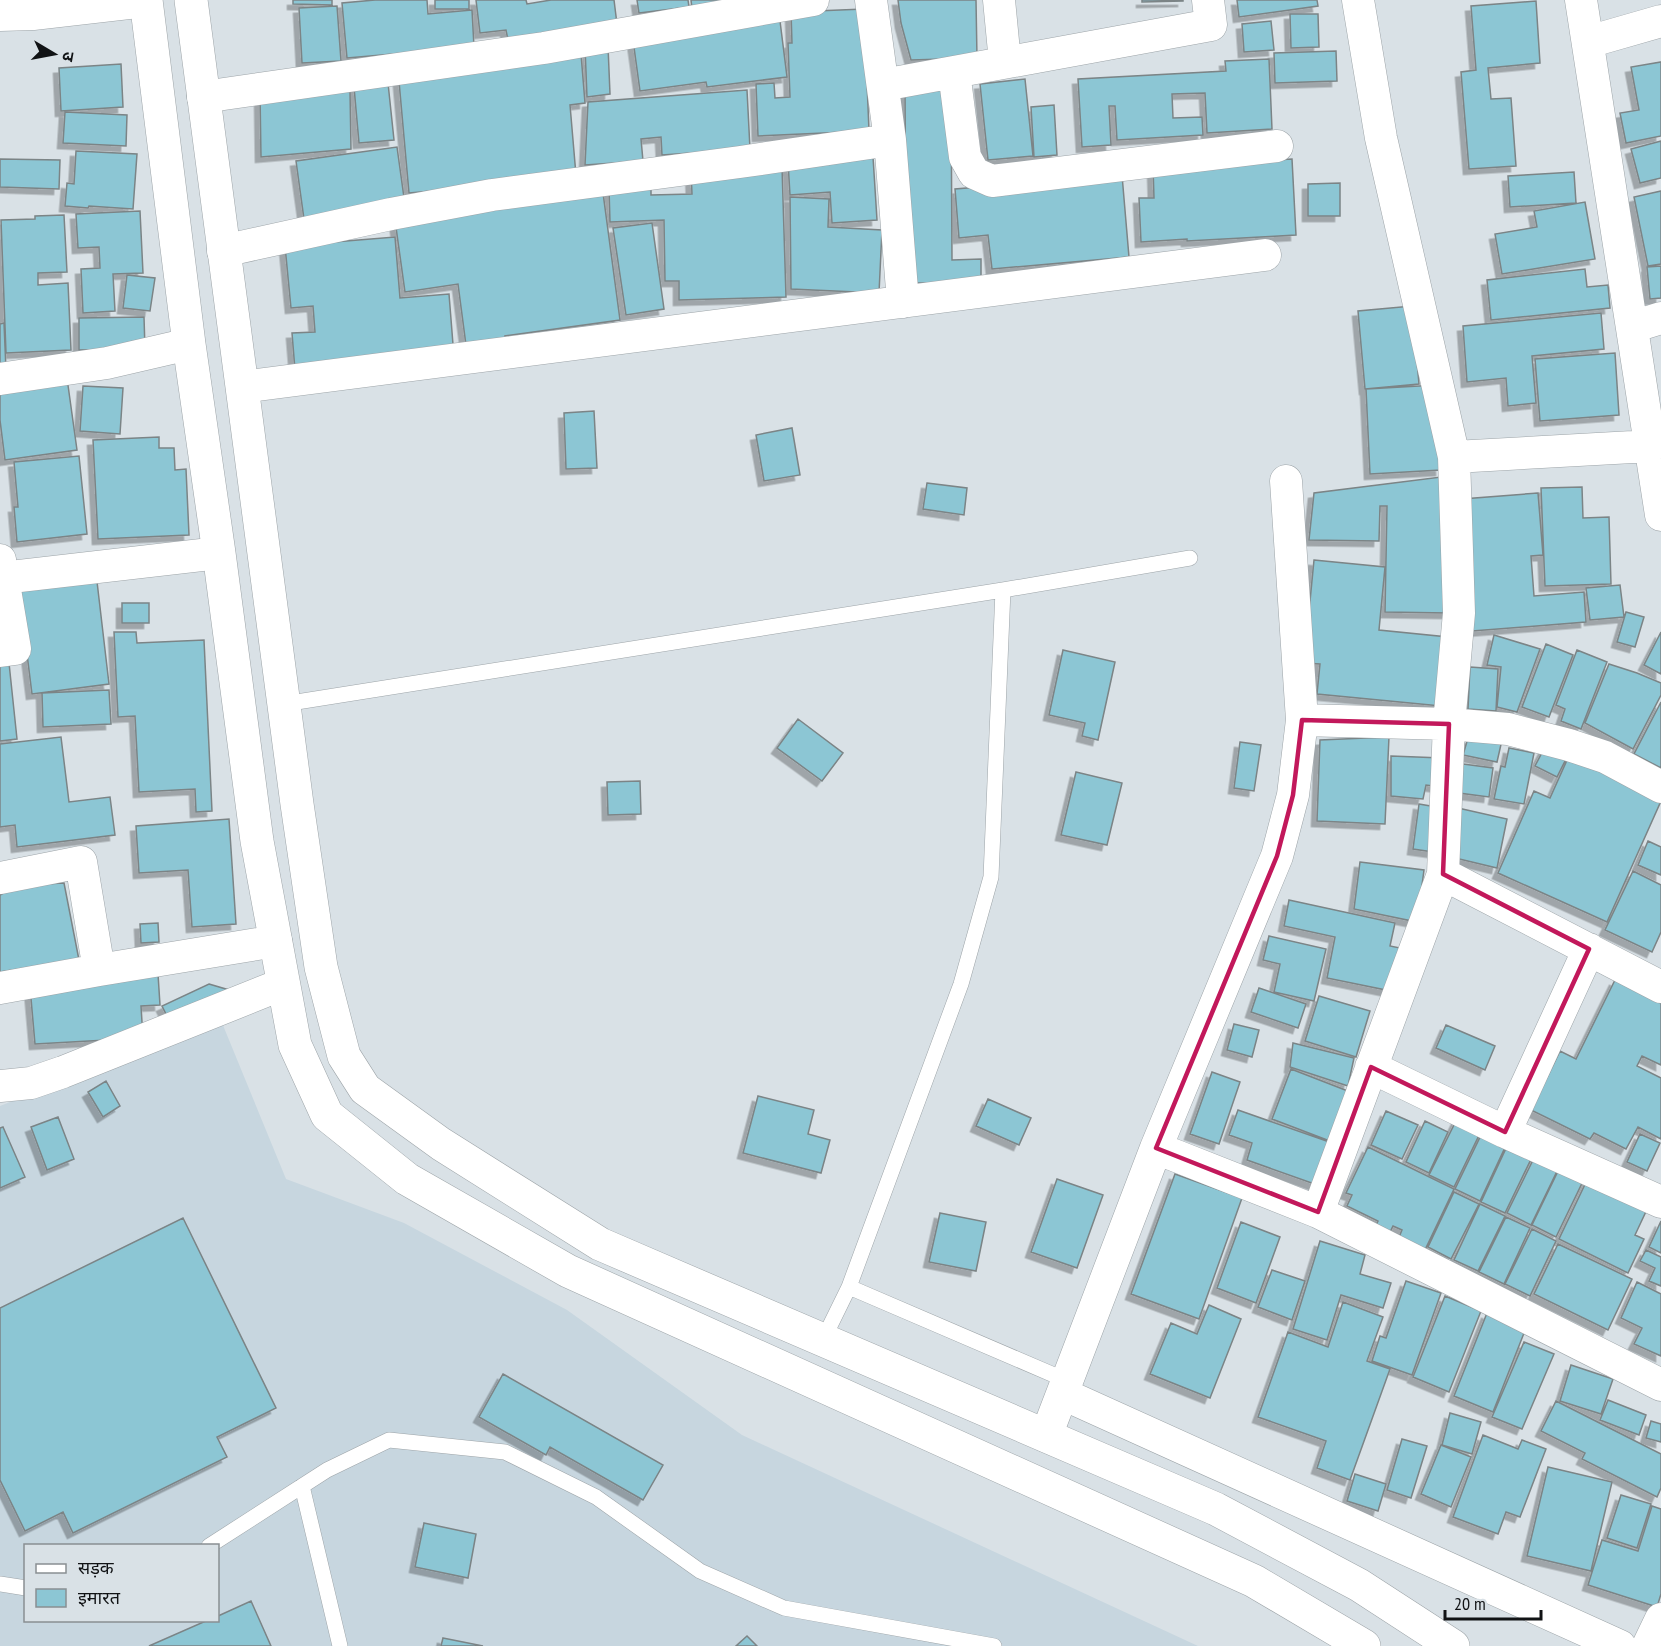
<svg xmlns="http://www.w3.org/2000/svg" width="1661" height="1646" font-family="'PT Sans Narrow','Noto Sans Devanagari',sans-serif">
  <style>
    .built { fill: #c7d6df; fill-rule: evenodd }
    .building { fill: #8cc6d4; stroke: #7b8486; stroke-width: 1.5; filter: url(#shadow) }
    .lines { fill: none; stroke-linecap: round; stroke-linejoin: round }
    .lane-casing { stroke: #9da4a8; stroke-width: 16 }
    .street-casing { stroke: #9da4a8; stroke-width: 33 }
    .secondary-casing { stroke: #9da4a8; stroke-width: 34 }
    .lane { stroke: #fff; stroke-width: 15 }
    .street { stroke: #fff; stroke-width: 32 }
    .secondary { stroke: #fff; stroke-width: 33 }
    .marked { fill: none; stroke: #c2185b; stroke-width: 4.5; stroke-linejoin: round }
  </style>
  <defs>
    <filter id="shadow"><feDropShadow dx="-5.5" dy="5.5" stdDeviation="0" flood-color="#0004"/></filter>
  </defs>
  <rect width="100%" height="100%" fill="#d9e1e6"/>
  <path class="built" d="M220,1018L286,1179L404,1223L567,1310L742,1435L1198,1646H0V1106ZM26,1546H218V1620H26Z"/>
  <path class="building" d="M293,0H332V5L293,4Z
    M375,0H427L428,14L472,10L474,47L347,58L342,3Z
    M435,0H469V9H435Z
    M476,0H526L527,4L551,0H614L617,24L508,40L506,30L480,33Z
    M637,0H688L689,7L639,13Z
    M691,0H733L692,8Z
    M898,0H976L977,58L911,60L901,23Z
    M1142,0H1183V1L1142,2Z
    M1237,0H1317L1318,6L1239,17Z
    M1536,1L1540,63L1488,68L1491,99L1511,98L1516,166L1469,169L1461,72L1476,70L1471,6Z
    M337,6L341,61L302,63L299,8Z
    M864,9L869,131L758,136L756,84L774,83L775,98L790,97L788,43H792L791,12Z
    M1290,14H1318L1319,47L1291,48Z
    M780,21L787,77L707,87L706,82L640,91L633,40Z
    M1271,21L1274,50L1244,52L1242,24Z
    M608,46L610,94L587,97L585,47Z
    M1336,51L1337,81L1275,83L1274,53Z
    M581,54L585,103L570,105L576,175L534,182L409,193L398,70Z
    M1269,59L1272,129L1207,133L1205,93L1172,94L1173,118L1202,117L1203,135L1117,140L1115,106H1109L1111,145L1082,147L1078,79L1226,71L1225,61Z
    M1661,62V136L1626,143L1620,113L1639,110L1631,67Z
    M121,64L123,107L61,111L59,68Z
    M1025,79L1033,156L988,160L980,84Z
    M388,83L394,140L359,143L354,87Z
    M951,84L952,260L981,259V283H906L905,85Z
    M747,90L750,149L662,155L661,137L641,139L643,161L585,165L588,102Z
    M350,91L351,149L261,157L260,94Z
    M1054,105L1057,155L1034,157L1031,107Z
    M65,112L127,115L126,146L63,143Z
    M1661,141V178L1640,183L1631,149Z
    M397,147L405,205L304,219L296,161Z
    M76,151L137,154L133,209L89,206L88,208L65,206L67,183L74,184Z
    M873,157L877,220L832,223L830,192L790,195L788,162Z
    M0,159L60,160L59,189L0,187Z
    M1292,159L1296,235L1187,241V239L1141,242L1139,198H1154L1153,167Z
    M782,167L786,297L679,300V281H665L664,220L610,222L609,189L651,188V195L692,194L691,171Z
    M1574,172L1576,203L1510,207L1508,176Z
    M1122,175L1129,257L992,269L988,235L959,238L955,189Z
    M1340,183V216H1308V184Z
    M1661,191V264L1648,266L1634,197Z
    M603,193L620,320L505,336L506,340L466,345L458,284L405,292L395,220Z
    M790,197L829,199L828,227L882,230L879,293L791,289Z
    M1585,202L1595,259L1502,274L1495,234L1537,227L1534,211Z
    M140,211L143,273L113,274L115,311L83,313L81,269L100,268L99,247L78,248L76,214Z
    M64,215L67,272L38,273V285L68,283L71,350L6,353L1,220L35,219V216Z
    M652,223L664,309L626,315L613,228Z
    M395,237L400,298L449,294L454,357L295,370L292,333L315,332L313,306L291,308L285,246Z
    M1661,266V298L1650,299L1647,267Z
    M1585,269L1587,287L1608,285L1610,308L1491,320L1487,280Z
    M127,275L155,278L150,311L123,308Z
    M1412,306L1419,384L1365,389L1358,311Z
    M1601,313L1604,349L1532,356L1536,403L1508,406L1506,378L1467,382L1463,326Z
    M144,317L145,349L79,350V318Z
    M4,323L6,370H0V324Z
    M1615,353L1619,415L1540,421L1535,359Z
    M67,378L77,450L5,460L0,420V388Z
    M1437,385L1441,470L1370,474L1366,389Z
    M83,386L123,388L120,434L80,431Z
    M594,411L597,468L566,469L564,413Z
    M792,428L800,475L764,481L756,435Z
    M159,437V448H174L175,470L186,469L189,535L98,539L93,440Z
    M79,456L87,534L17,542L14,507H18L14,462Z
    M1449,476L1448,613L1385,612L1387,506H1380L1379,541L1309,540L1314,493Z
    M927,483L967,488L964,515L923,509Z
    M1582,487L1583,518L1609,517L1611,584L1545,586L1541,488Z
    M1538,493L1543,555L1531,556L1534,596L1584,592L1586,622L1472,631L1462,499Z
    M1314,560L1385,567L1379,630L1448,637L1441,706L1317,694L1320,664L1304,663Z
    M96,573L109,684L32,694L18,582Z
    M1620,585L1624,617L1590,620L1586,588Z
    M122,603H149V623H122Z
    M1626,612L1644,617L1635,647L1617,642Z
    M114,632H136L137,643L204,640L212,811L196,812L195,789L139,792L135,716L118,717Z
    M1661,632V674L1644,665Z
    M1494,635L1540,649L1517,712L1497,707L1501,667L1487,665Z
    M1546,644L1573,655L1549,717L1522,707Z
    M1063,650L1115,662L1098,740L1082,736L1085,723L1049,715Z
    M1577,650L1607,662L1581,729L1561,721L1565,709L1556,705Z
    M9,663L17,739L0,741V664Z
    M1609,664L1637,673L1661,683V695L1633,749L1585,723Z
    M1470,667L1498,669L1496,711L1468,709Z
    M109,690L111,724L43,727L42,693Z
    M1661,702V768L1634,754Z
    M798,719L843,753L822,781L777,748Z
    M61,737L69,802L110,797L115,835L17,847L15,825L0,827V744Z
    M1389,737L1385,824L1317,821L1320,740Z
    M1468,738L1502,740L1497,762L1463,755Z
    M1240,742L1261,745L1254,791L1234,788Z
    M1547,743L1571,749L1557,777L1535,766Z
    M1509,748L1534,753L1524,804L1494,799L1501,766L1505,767Z
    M1572,749L1661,801L1607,922L1498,873L1534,791L1550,798Z
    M1391,756L1442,758V787L1426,785L1423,799L1391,796Z
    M1463,764L1493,768L1489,797L1459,793Z
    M1076,772L1122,783L1107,845L1061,835Z
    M640,781L641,814L608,815L607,782Z
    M1419,804L1442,808L1440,853L1413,849Z
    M1458,808L1507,819L1497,868L1451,857Z
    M229,819L236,924L192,927L188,870L139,873L136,826Z
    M1648,841L1661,847V875L1638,865Z
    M1360,862L1424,870L1417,922L1354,909Z
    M1633,871L1661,885V932L1652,952L1605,930Z
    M64,883L79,960L0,972V895L2,894V886Z
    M1289,900L1395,923L1390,946L1400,948L1391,991L1327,978L1335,937L1284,926Z
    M158,923L159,942L141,943L140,924Z
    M1269,936L1326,949L1314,1001L1274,992L1280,964L1263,960Z
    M158,974L160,1005L141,1006L143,1038L35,1044L30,987Z
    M1615,980L1661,1003V1065L1642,1056L1637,1066L1661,1078V1139L1638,1127L1626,1149L1594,1133L1590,1139L1531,1110L1560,1051L1576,1059Z
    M209,984L236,992L170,1022L162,1006Z
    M1259,988L1306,1004L1298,1028L1251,1012Z
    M1319,996L1370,1011L1356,1057L1305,1041Z
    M1234,1024L1259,1030L1252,1057L1227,1050Z
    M1446,1025L1495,1046L1485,1070L1436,1048Z
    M1293,1043L1354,1058L1348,1086L1290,1067Z
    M1291,1069L1353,1093L1335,1143L1272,1119Z
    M1212,1072L1240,1082L1219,1144L1190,1134Z
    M106,1081L120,1106L103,1117L88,1092Z
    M758,1096L814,1110L808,1134L830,1140L821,1173L743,1153Z
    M988,1099L1031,1118L1019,1145L976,1126Z
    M1238,1110L1338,1145L1323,1187L1247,1160L1252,1143L1229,1135Z
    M1386,1111L1418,1125L1402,1159L1371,1145Z
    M58,1117L74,1159L47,1170L31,1127Z
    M1458,1117L1482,1129L1454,1187L1429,1175Z
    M1425,1121L1448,1132L1429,1173L1406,1162Z
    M3,1127L25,1177L0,1188V1128Z
    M1484,1129L1508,1141L1480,1201L1455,1189Z
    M1640,1134L1660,1143L1647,1171L1627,1162Z
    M1509,1142L1534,1153L1505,1213L1481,1202Z
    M1368,1147L1454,1189L1423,1254L1397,1242L1402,1230L1393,1226L1389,1234L1375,1227L1378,1221L1347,1206L1352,1195L1346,1193Z
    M1536,1154L1560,1165L1531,1225L1507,1213Z
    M1561,1165L1585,1177L1556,1237L1532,1225Z
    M1175,1174L1242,1198L1199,1319L1131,1294Z
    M1589,1176L1649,1205L1635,1235L1644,1239L1628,1273L1559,1239Z
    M1057,1179L1103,1195L1077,1268L1031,1252Z
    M1454,1192L1479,1204L1451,1259L1428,1247Z
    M1480,1204L1505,1216L1478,1271L1454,1260Z
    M940,1213L986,1222L976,1271L929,1262Z
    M1506,1217L1530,1228L1504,1284L1479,1272Z
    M183,1218L276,1408L217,1437L227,1457L73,1533L63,1512L25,1531L0,1480V1308Z
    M1661,1221V1253L1649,1247Z
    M1241,1222L1280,1237L1256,1303L1217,1288Z
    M1532,1229L1556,1241L1530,1296L1505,1284Z
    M1320,1241L1365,1255L1360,1274L1391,1283L1383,1308L1341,1295L1327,1340L1293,1329Z
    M1558,1244L1632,1279L1608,1330L1534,1294Z
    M1646,1250L1661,1257V1286L1649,1281L1655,1268L1640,1261Z
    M1272,1270L1305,1281L1292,1320L1258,1307Z
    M1406,1281L1441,1293L1412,1375L1372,1361L1380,1336L1386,1338Z
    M1637,1282L1661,1294V1356L1634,1344L1642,1328L1621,1318Z
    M1445,1296L1481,1311L1449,1392L1413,1377Z
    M1343,1302L1383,1317L1367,1361L1390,1369L1350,1480L1317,1468L1326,1441L1258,1417L1288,1332L1328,1347Z
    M1209,1305L1241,1319L1210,1398L1150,1374L1171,1323L1197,1334Z
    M1487,1313L1526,1328L1493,1412L1454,1396Z
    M1524,1342L1554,1354L1522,1429L1492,1417Z
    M1571,1365L1613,1379L1601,1414L1560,1401Z
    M503,1374L663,1465L643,1500L550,1447L546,1455L479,1417Z
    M1608,1400L1646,1415L1639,1435L1600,1420Z
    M1556,1401L1661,1454V1488L1657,1497L1582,1459L1585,1453L1541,1431Z
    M1450,1413L1481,1422L1472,1454L1442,1445Z
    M1651,1421L1661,1424V1442L1646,1438Z
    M1483,1435L1518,1449L1522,1440L1546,1449L1520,1517L1506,1512L1498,1534L1453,1517Z
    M1402,1439L1427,1446L1411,1498L1387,1490Z
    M1441,1445L1471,1457L1451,1507L1421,1494Z
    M1548,1467L1612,1482L1591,1571L1527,1556Z
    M1355,1474L1386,1484L1378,1511L1347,1501Z
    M1621,1495L1651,1504L1637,1548L1607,1538Z
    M1652,1506L1661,1509V1594L1657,1607L1588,1585L1602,1540L1638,1551Z
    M424,1523L476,1534L468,1578L415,1567Z
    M251,1601L271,1646H149L208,1620H218V1616Z
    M747,1636L757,1646H736Z
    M443,1638L483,1646H441Z"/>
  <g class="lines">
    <defs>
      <path id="lane" d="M284,704L1003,590L1190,558
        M849,1287L1068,1381
        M823,1340L849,1287L961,984L991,877L1003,590
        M302,1486L340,1646
        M209,1546L327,1470L389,1440L505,1452L596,1497L700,1571L784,1608L994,1646
        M0,1584L26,1588"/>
      <path id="street" d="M871,0L890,140L903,302
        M999,0L1005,62
        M1358,0L1381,138L1454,457L1459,613L1449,724L1443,874
        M1581,0L1661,515
        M0,15L33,14L146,1
        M1588,42L1661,21
        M954,72L965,157L974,173L992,181L1277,146
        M883,85L1211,25L1208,0
        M203,97L544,48L813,0
        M223,251L391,214L492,195L740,162L890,140
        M1632,327L1661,318
        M0,379L107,363L189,344
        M242,387L1265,255
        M1454,457L1651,446
        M0,560L15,649L0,651
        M2,578L219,553
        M1302,720L1449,724L1508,729L1569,745L1605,757L1661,787
        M0,878L81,862L99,970
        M1661,987L1443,874L1318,1212L1661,1385
        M0,988L99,970L276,941
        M1371,1067L1505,1132L1661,1202
        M0,1086L31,1083L63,1072L283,984
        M1505,1132L1589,949
        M1156,1148L1277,856L1293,795L1302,720L1286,481
        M1063,1394L1620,1646
        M1046,1436L1156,1148L1318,1212
        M1648,1646L1661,1619"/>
      <path id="secondary" d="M146,0L189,344L219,553L257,841L295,1045L327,1115L407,1179L568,1271L1254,1581L1364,1646
        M191,0L297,804L321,967L344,1056L365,1089L441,1144L600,1244L1216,1509L1359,1585L1453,1646"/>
    </defs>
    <use href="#lane" class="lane-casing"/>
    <use href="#street" class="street-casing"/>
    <use href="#secondary" class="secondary-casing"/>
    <use href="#lane" class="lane"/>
    <use href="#street" class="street"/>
    <use href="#secondary" class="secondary"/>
  </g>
  <path class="marked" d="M1302,720L1449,724L1443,874L1589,949L1505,1132L1371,1067L1318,1212L1156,1148L1277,856L1293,795Z"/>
  <rect x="24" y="1544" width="195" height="78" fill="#d9e1e6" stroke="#898f92" stroke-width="1.5"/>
  <rect x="36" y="1564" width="30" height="9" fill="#ffffff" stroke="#898f92" stroke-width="1.5"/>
  <text x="78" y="1574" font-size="18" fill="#111315">सड़क</text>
  <rect x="36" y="1589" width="30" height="18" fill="#8cc6d4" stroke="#898f92" stroke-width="1.5"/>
  <text x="78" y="1604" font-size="18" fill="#111315">इमारत</text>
  <g transform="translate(54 54) rotate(100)" stroke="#d9e1e6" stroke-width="4.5" paint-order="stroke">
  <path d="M0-4.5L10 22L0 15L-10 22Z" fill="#111315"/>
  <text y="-9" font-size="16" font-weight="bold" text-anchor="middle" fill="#111315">उ</text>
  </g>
  <path d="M1445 1610v9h96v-9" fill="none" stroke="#111315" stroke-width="3"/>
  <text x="1454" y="1610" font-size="18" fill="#111315" stroke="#d9e1e6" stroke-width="4.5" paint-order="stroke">20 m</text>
</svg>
